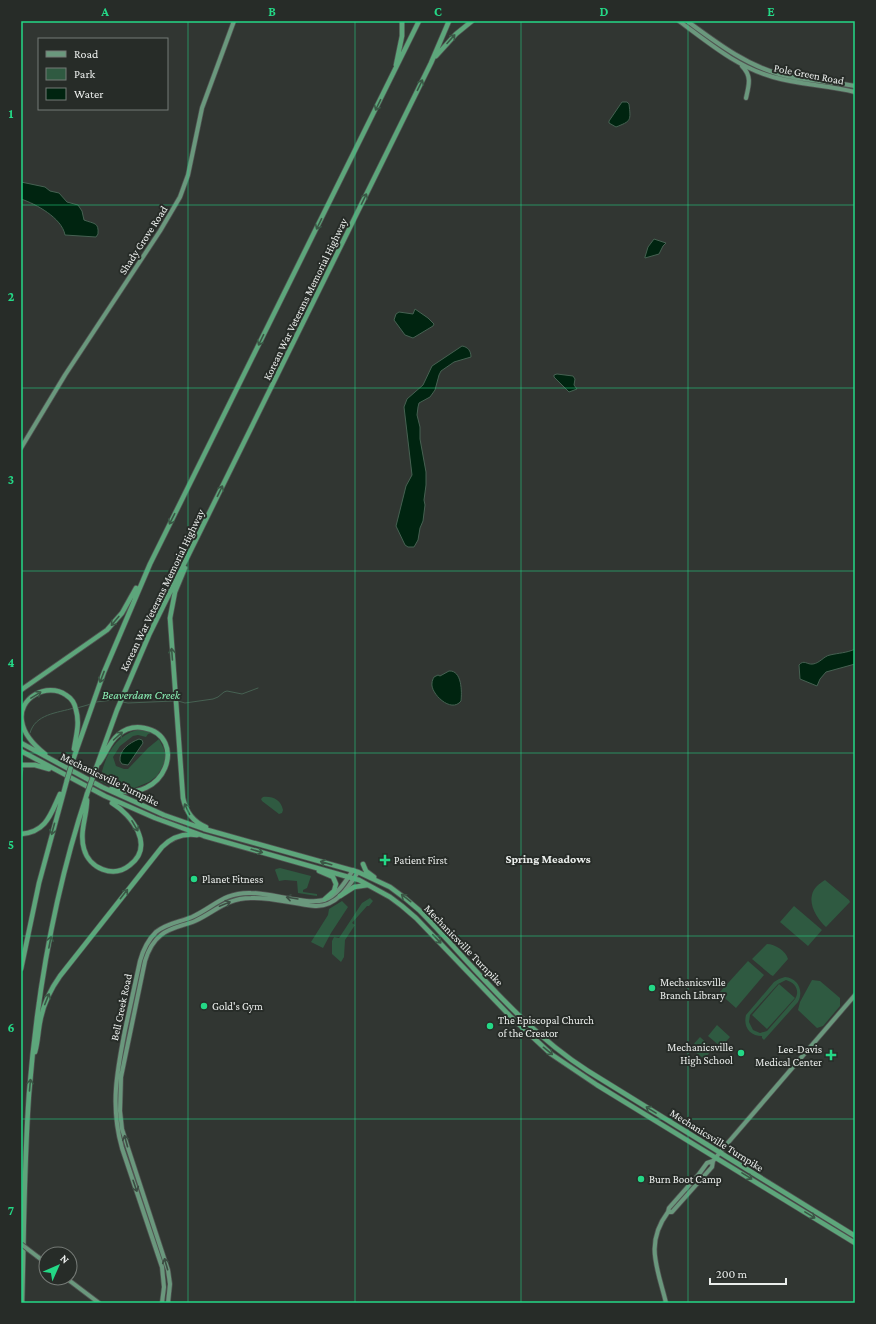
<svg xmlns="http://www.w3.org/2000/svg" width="876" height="1324" font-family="'Crimson Pro',serif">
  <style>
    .green { fill: #2f5a41; fill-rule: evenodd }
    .water { fill: #002410; stroke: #466152 }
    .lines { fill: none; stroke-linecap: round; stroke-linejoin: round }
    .stream { stroke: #466152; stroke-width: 1 }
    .major-casing { stroke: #505351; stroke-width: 5.5 }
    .highway-casing { stroke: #505351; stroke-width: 6 }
    .major { stroke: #6a987d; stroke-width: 4 }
    .highway { stroke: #5da67b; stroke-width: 4.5 }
    .major-bridge-casing { stroke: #505351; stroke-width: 5.5; stroke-linecap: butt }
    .highway-bridge-casing { stroke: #505351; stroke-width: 6; stroke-linecap: butt }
    .major-bridge { stroke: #6a987d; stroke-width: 4 }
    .highway-bridge { stroke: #5da67b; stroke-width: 4.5 }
    .oneway { stroke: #3a5745 }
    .oneway2 { stroke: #3b4c42 }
    .grid { fill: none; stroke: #24d886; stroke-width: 1; stroke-opacity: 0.55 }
    .poi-dot { fill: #24d886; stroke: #272c28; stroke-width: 1.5 }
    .labels { text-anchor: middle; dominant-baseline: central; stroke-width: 4; stroke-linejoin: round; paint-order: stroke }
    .street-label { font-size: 11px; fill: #ebeeec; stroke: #272c28 }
    .poi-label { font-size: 11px; fill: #ebeeec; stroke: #272c28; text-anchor: start }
    .water-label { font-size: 12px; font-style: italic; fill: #8bf1b5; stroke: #272c28 }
    .neighbourhood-label { font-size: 12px; font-weight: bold; fill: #ebeeec; stroke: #272c28 }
    .neatline { fill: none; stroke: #24d886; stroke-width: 1.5 }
    .grid-label { font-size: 13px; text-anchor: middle; font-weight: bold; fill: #24d886 }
  </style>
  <rect width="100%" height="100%" fill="#313632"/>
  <path class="green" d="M137,730H144L152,733L148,734L146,737L138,735L133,736L120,746L113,757L116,766L124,769H128L148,748L159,739L164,749L166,756L164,764L157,776L149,782L132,789L118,785L110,786L100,781C104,758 114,736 137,730Z
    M263,797C273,796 281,800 283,810L282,813L279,814L262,801L261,799Z
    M280,868L311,876L307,888L303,890V892L317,894V896L298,893L297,881L285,880L279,881L275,870L276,869Z
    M825,880L849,900L850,902L826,927C818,920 809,906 812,895C813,888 820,883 825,880Z
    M370,898L373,901L369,906H367L352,923L355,925L345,940L344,957L341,962L332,954V941L334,937L339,938L362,903Z
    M342,901L348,907L331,933L323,948L311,942L328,915L329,909Z
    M794,906L822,930L808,946L780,922Z
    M767,944C775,944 786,951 788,959L773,976L771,975L752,959Z
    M748,961L764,975L736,1008L719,993Z
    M785,977C798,978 804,991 798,1002L764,1040L762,1038V1036C750,1036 743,1027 746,1015L774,982L779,979ZM786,980C796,983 800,991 795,999L767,1031L760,1033L753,1030L749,1022L750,1015L778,984Z
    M812,980L820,981L840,998V1006L823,1026L817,1028L798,1010L800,1002Z
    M779,984L795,998L767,1029L752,1015Z
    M717,1025L730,1037L721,1047L708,1036Z
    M700,1037L713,1049L704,1059L690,1048Z"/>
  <path class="water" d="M622,102H627L629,104C631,121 631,121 616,127L609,123V121Z
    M21,182L45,187L50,191L59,193L67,202L78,205L82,211L84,220C94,224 99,222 98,234L96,237L65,235C62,218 36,204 21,199Z
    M654,239L666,243L663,246L659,254L645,258V257L648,247Z
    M415,309L428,318L434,324L433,326L413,338L405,335L394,320L396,314L399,312L413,314Z
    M462,346C468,347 471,351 471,357L454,362L441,371L439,375L435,390L430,397L419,403L418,407L417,415L420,427V439L426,472V485L424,500L425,505L423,521L420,528L418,540L414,547H408L405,545L396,526L406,486L412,475L404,407L407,399L423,385L432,366Z
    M557,374L573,376L575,379L574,385L577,389L569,392L554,377V375Z
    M855,649V664L826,672L820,679L817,686L800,679L799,665C804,659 807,665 813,664C820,663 824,656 830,655C838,653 847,653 855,649Z
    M449,671C462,670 462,692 461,701C451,714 430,693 432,683C432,681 433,679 434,677L438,675L440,676Z
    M139,739L142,740L143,743L128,765L122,764L120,761C119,750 129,743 139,739Z"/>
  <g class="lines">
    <path class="stream" d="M178,701L185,703L213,699L218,697L224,692L227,691L242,694L258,688
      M96,702L113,700L119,701
      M122,702L128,703L174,701
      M77,708L91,704
      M30,733C35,714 57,713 74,708
      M21,781L23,769"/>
    <defs>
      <path id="major" d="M679,21C709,43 737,67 773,77C800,85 828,85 855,92
        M687,21C716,42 744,64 779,74C804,81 830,81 855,86
        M742,66C752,76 749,85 746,98
        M21,448L65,375L160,231L180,197L188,175L202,108L234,21
        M668,1212H672L712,1167L713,1161L726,1145L855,995
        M38,1257L46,1263
        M66,1278L99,1303
        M162,1303L164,1287L162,1267L122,1148C110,1106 117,1071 125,1030C130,1007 135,984 140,961C143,950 148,940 156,932C167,923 180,922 192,917C214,907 224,892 251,893C270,893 307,905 324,900C337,896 346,881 353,870
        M168,1303L170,1284L168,1270L128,1148L122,1129L120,1111L121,1077L145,961C148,951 152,942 161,935C171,927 183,926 195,921C215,912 226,898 251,898C272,897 294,904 315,906C336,907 348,888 358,872
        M666,1303C658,1269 644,1244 668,1212L669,1208L699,1174L707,1163L713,1161"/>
      <path id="highway" d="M436,56L456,34L472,21
        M396,65L402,36V21
        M185,568L175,592L170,618L183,798C186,812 193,822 206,827
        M21,690L107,630L122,613L136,588
        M21,743L102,787L164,815L204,829L358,872L390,887L406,899L419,910C473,965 522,1029 588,1071L855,1236
        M21,751L105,796L155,818L204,836L359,880L390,897L402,906L416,918L511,1017L551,1054L597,1085L855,1243
        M45,754C35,746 24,735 22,722C17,698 47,682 66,695C71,698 75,704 76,710C80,723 76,736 74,749
        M73,760L104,672L150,564L419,21
        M99,763C106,754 109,742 118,735C125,729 134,726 144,728C188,736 167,806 111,789
        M21,765H35L49,769
        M95,771L117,710L149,635L431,63L449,21
        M87,800C87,816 79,832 84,849C89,868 113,879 130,865C155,846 132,815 112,803
        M21,834C47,832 51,813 60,794
        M363,864L366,871L374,877
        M319,871L333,877L336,884L334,891L325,899
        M340,896L354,887L368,885
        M21,969L39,883L67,780
        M35,1052C38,1042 38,1032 40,1022C43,1005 50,990 60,976L162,847C172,837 183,833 197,835
        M22,1303C24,1233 24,1164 29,1094C37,993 55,890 87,794"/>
    </defs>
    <use href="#major" class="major-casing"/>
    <use href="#highway" class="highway-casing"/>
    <use href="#major" class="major"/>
    <use href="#highway" class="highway"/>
    <defs>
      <path id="major-bridge" d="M21,1244L38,1257"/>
      <path id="highway-bridge" d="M67,780L73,760
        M87,794L95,771"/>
    </defs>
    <use href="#major-bridge" class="major-bridge-casing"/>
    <use href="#highway-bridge" class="highway-bridge-casing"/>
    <use href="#major-bridge" class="major-bridge"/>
    <use href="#highway-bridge" class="highway-bridge"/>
  </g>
  <defs><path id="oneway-shaft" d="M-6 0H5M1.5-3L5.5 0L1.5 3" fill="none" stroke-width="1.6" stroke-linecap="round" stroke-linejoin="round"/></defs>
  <g class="oneway">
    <use href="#oneway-shaft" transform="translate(451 39) rotate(-48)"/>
    <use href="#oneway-shaft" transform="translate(420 85) rotate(-64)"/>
    <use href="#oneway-shaft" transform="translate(378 105) rotate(116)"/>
    <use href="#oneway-shaft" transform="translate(364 199) rotate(-64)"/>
    <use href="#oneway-shaft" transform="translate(319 224) rotate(116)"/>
    <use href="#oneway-shaft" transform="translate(261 340) rotate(116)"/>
    <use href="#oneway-shaft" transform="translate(220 491) rotate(-64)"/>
    <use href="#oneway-shaft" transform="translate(172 519) rotate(117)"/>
    <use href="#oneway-shaft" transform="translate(115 621) rotate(130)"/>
    <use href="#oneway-shaft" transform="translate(172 654) rotate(-94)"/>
    <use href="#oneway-shaft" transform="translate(102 677) rotate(111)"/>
    <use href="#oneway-shaft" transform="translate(36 695) rotate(-31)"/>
    <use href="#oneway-shaft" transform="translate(118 736) rotate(-42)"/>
    <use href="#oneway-shaft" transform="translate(187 809) rotate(-115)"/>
    <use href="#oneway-shaft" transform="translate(135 826) rotate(60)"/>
    <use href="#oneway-shaft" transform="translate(53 829) rotate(105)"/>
    <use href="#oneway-shaft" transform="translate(257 851) rotate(16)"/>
    <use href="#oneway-shaft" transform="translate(326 863) rotate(-164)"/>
    <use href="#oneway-shaft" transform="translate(124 894) rotate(-52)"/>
    <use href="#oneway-shaft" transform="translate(406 898) rotate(-142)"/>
    <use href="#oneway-shaft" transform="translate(437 939) rotate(46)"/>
    <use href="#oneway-shaft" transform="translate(50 942) rotate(-79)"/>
    <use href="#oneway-shaft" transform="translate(47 999) rotate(-68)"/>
    <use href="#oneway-shaft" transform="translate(548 1051) rotate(39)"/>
    <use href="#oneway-shaft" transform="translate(30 1085) rotate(-85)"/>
    <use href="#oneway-shaft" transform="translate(651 1110) rotate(-148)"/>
    <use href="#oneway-shaft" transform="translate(747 1176) rotate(32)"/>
    <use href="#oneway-shaft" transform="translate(810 1215) rotate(31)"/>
  </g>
  <g class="oneway2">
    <use href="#oneway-shaft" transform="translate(292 898) rotate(-171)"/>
    <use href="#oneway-shaft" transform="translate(225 904) rotate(-22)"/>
    <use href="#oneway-shaft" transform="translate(126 1141) rotate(-105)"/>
    <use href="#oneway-shaft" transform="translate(135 1186) rotate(71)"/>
    <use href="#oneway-shaft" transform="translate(166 1264) rotate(-106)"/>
  </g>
  <path class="grid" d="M188,21V1303M355,21V1303M521,21V1303M688,21V1303M21,205H855M21,388H855M21,571H855M21,753H855M21,936H855M21,1119H855"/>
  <g class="poi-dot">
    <path d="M383 854h4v4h4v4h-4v4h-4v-4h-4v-4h4z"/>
    <circle cx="194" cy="879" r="4"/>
    <circle cx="652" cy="988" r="4"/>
    <circle cx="204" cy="1006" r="4"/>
    <circle cx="490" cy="1026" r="4"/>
    <circle cx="741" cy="1053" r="4"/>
    <path d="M829 1049h4v4h4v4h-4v4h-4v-4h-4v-4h4z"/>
    <circle cx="641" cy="1179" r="4"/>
  </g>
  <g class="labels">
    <g class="street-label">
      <text transform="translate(809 74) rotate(11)">Pole Green Road</text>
      <text transform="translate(143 240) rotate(-57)">Shady Grove Road</text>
      <text transform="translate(305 299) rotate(-64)">Korean War Veterans Memorial Highway</text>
      <text transform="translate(162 590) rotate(-64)">Korean War Veterans Memorial Highway</text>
      <text transform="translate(110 779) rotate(26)">Mechanicsville Turnpike</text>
      <text transform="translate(464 945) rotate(46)">Mechanicsville Turnpike</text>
      <text transform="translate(121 1007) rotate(-78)">Bell Creek Road</text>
      <text transform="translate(717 1140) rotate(32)">Mechanicsville Turnpike</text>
    </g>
    <g class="poi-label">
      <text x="394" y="860">Patient First</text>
      <text x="202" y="879">Planet Fitness</text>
      <text x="660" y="982">Mechanicsville<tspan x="660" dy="13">Branch Library</tspan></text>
      <text x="212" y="1006">Gold's Gym</text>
      <text x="498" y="1020">The Episcopal Church<tspan x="498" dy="13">of the Creator</tspan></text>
      <text x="733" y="1047" text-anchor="end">Mechanicsville<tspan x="733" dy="13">High School</tspan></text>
      <text x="822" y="1049" text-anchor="end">Lee-Davis<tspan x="822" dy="13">Medical Center</tspan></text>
      <text x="649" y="1179">Burn Boot Camp</text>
    </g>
    <g class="water-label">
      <text x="141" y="695">Beaverdam Creek</text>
    </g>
    <g class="neighbourhood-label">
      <text x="548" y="859">Spring Meadows</text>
    </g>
  </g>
  <rect width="876" height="1324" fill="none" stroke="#272c28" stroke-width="44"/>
  <rect x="38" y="38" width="130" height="72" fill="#272c28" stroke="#757a76"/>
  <rect x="46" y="51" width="20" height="6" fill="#6a987d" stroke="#757a76"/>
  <text x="74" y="58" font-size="12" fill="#ebeeec">Road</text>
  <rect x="46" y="68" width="20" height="12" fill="#2f5a41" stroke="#757a76"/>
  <text x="74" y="78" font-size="12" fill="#ebeeec">Park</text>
  <rect x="46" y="88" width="20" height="12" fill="#002410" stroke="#757a76"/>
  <text x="74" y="98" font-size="12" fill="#ebeeec">Water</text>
  <g transform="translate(58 1266) rotate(45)"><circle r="19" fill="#272c28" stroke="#757a76"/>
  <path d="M0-3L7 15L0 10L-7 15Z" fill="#24d886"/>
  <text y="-6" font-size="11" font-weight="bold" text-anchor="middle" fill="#ebeeec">N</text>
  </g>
  <path d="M710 1278v6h76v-6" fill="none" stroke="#ebeeec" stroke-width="2"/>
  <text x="716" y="1278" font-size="12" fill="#ebeeec" stroke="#272c28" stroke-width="3" paint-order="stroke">200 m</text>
  <rect x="22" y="22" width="832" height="1280" class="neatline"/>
  <g class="grid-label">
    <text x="105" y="16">A</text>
    <text x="272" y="16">B</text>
    <text x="438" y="16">C</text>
    <text x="604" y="16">D</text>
    <text x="771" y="16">E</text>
    <text x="11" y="118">1</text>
    <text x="11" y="301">2</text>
    <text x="11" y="484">3</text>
    <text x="11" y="667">4</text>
    <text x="11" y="849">5</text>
    <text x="11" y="1032">6</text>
    <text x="11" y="1215">7</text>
  </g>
</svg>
